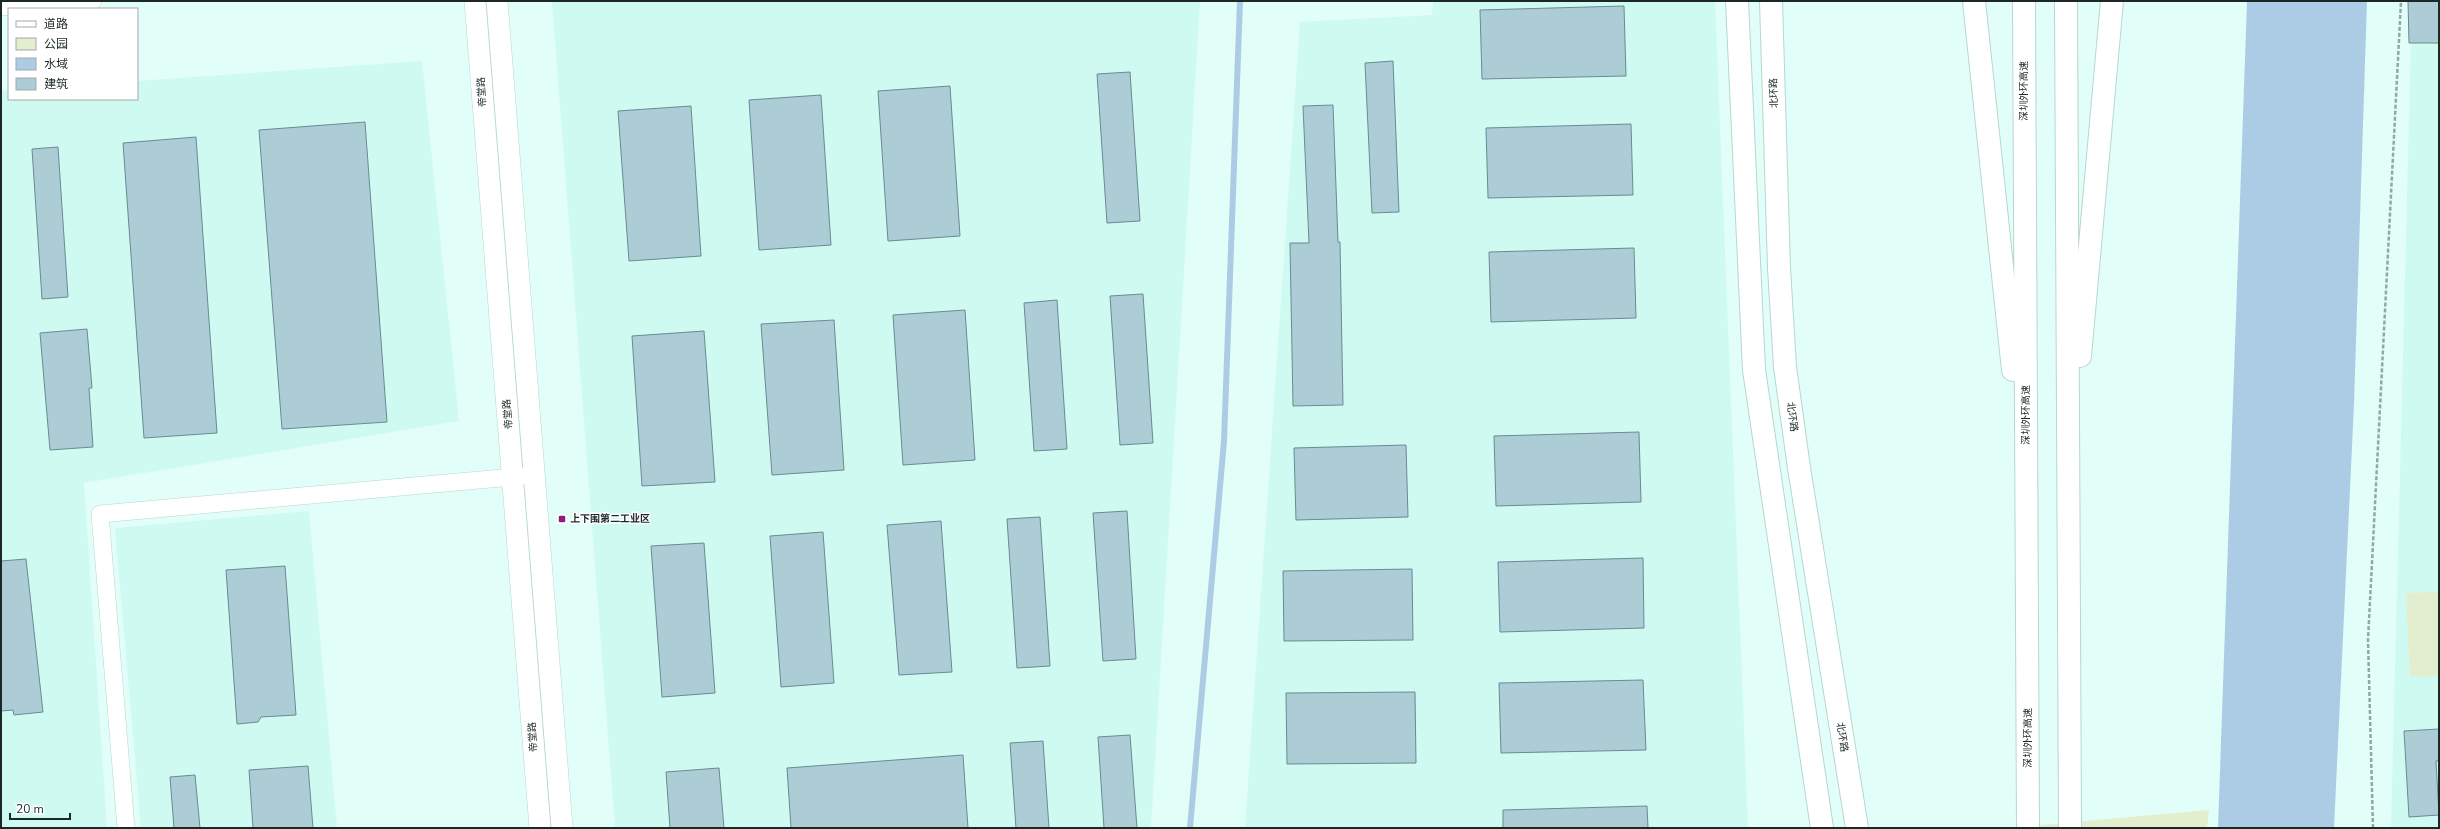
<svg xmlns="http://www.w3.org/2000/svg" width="2440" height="829" font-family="'Nunito Sans','Noto Sans SC',sans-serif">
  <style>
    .built { fill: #cefaf2 }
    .green { fill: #e3eece }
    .water { fill: #accce6 }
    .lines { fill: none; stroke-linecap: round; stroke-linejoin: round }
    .stream { stroke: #accce6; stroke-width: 6 }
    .building { fill: #accdd5; stroke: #6b8a91 }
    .minor-casing { stroke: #b6d7d1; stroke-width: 18 }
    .tertiary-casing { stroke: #b6d7d1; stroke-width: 22 }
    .primary-casing { stroke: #b6d7d1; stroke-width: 24 }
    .motorway-casing { stroke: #b6d7d1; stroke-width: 24 }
    .path { stroke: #92a7a3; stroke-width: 2.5; stroke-dasharray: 4 2; stroke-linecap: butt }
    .minor { stroke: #fff; stroke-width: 17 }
    .tertiary { stroke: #fff; stroke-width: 21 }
    .primary { stroke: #fff; stroke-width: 22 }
    .motorway { stroke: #fff; stroke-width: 22 }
    .poi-dot { fill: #8d1c7d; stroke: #fff; stroke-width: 1.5 }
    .labels { text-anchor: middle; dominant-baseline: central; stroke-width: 3; stroke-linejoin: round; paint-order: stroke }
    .street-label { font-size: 10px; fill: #1c2826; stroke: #fff }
    .poi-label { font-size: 10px; font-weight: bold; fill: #1c2826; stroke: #fff; text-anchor: start }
  </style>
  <rect width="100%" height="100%" fill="#e2fef8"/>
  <path class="built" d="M552,1H1200L1151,828H615Z
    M1433,1H1715L1748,828H1245L1300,22L1432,15Z
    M2412,1H2439V828H2391Z
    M422,61L459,421L84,483L107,828H1V91L9,90V99H137V81Z
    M309,511L337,828H141L115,528Z"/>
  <path class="green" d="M2439,592V676L2410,677L2406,593Z
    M2209,810L2207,828H2007Z"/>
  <path class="water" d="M2247,1H2367L2354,404L2334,828H2218Z"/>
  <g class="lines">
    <path class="stream" d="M1190,828L1224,441L1240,1"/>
  </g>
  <path class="building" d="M2408,1H2439V43H2409Z
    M1624,6L1626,76L1482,79L1480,10Z
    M1393,61L1399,212L1372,213L1365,63Z
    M1130,72L1140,221L1107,223L1097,74Z
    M950,86L960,236L888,241L878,91Z
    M821,95L831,245L759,250L749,100Z
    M1333,105L1338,242H1340L1343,405L1293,406L1290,243H1309L1303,106Z
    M691,106L701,256L629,261L618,111Z
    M365,122L387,422L282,429L259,130Z
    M1631,124L1633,195L1488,198L1486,128Z
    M196,137L217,433L144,438L123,143Z
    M58,147L68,297L42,299L32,149Z
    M1634,248L1636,318L1491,322L1489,252Z
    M1143,294L1153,443L1120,445L1110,296Z
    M1057,300L1067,449L1034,451L1024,303Z
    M965,310L975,460L903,465L893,315Z
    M834,320L844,470L772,475L761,324Z
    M87,329L92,388H89L93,447L50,450L40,333Z
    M704,331L715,482L642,486L632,336Z
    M1639,432L1641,502L1496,506L1494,436Z
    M1406,445L1408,517L1296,520L1294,448Z
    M1127,511L1136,659L1103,661L1093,513Z
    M1040,517L1050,666L1017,668L1007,519Z
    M941,521L952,672L899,675L887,525Z
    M823,532L834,683L781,687L770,536Z
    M704,543L715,693L662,697L651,546Z
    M1643,558L1644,628L1500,632L1498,562Z
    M26,559L43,712L14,715L13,710L1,711V561Z
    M285,566L296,715L261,717L258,722L237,724L226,570Z
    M1412,569L1413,640L1284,641L1283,571Z
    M1643,680L1646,750L1501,753L1499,683Z
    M1415,692L1416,763L1287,764L1286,693Z
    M2439,729V761H2436L2439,815L2409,817L2404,731Z
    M1130,735L1137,828H1104L1098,737Z
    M1043,741L1049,828H1016L1010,743Z
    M963,755L968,828H791L787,768Z
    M308,766L313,828H253L249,770Z
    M719,768L724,828H670L666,772Z
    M195,775L200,828H174L170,777Z
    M1647,806L1648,828H1503V810Z"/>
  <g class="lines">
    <defs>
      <path id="minor" d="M1,7L93,1
        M126,828L100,514L535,475"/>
      <path id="tertiary" d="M475,1L540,828
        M497,1L562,828"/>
      <path id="primary" d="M1737,1L1754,370L1822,828
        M1771,1L1779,268L1785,367L1799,468L1857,828"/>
      <path id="motorway" d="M1974,1L2013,370
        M2024,1L2028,828
        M2066,1L2070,828
        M2080,356L2112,1"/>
    </defs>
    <use href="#minor" class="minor-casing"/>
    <use href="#tertiary" class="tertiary-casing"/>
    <use href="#primary" class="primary-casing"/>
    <use href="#motorway" class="motorway-casing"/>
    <path class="path" d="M2373,828L2368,640L2401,1"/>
    <use href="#minor" class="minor"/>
    <use href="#tertiary" class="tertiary"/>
    <use href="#primary" class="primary"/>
    <use href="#motorway" class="motorway"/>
  </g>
  <rect class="poi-dot" x="558" y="515" width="8" height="8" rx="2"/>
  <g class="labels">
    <g class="street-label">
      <text transform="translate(2024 91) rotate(-90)">深圳外环高速</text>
      <text transform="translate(482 92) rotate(-94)">帝堂路</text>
      <text transform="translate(1774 93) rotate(-92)">北环路</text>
      <text transform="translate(508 414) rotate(-95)">帝堂路</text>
      <text transform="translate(2026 415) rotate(-90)">深圳外环高速</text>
      <text transform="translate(1792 417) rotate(82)">北环路</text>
      <text transform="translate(533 737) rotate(-94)">帝堂路</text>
      <text transform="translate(1842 737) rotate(81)">北环路</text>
      <text transform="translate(2028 738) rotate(-90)">深圳外环高速</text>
    </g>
    <g class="poi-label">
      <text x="570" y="519">上下围第二工业区</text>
    </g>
  </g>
  <rect width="2440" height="829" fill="none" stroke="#1c2826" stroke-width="4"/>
  <rect x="8" y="8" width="130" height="92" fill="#ffffff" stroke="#a4a9a8"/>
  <rect x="16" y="21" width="20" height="6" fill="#ffffff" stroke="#a4a9a8"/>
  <text x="44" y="28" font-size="12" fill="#1c2826">道路</text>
  <rect x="16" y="38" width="20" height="12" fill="#e3eece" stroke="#a4a9a8"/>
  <text x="44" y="48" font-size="12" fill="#1c2826">公园</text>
  <rect x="16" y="58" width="20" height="12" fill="#accce6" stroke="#a4a9a8"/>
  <text x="44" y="68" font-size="12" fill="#1c2826">水域</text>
  <rect x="16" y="78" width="20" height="12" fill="#accdd5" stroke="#a4a9a8"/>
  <text x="44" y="88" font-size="12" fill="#1c2826">建筑</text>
  <path d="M10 813v6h60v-6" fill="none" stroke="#1c2826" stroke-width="2"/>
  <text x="16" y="813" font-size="12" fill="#1c2826" stroke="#ffffff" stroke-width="3" paint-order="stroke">20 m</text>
</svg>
